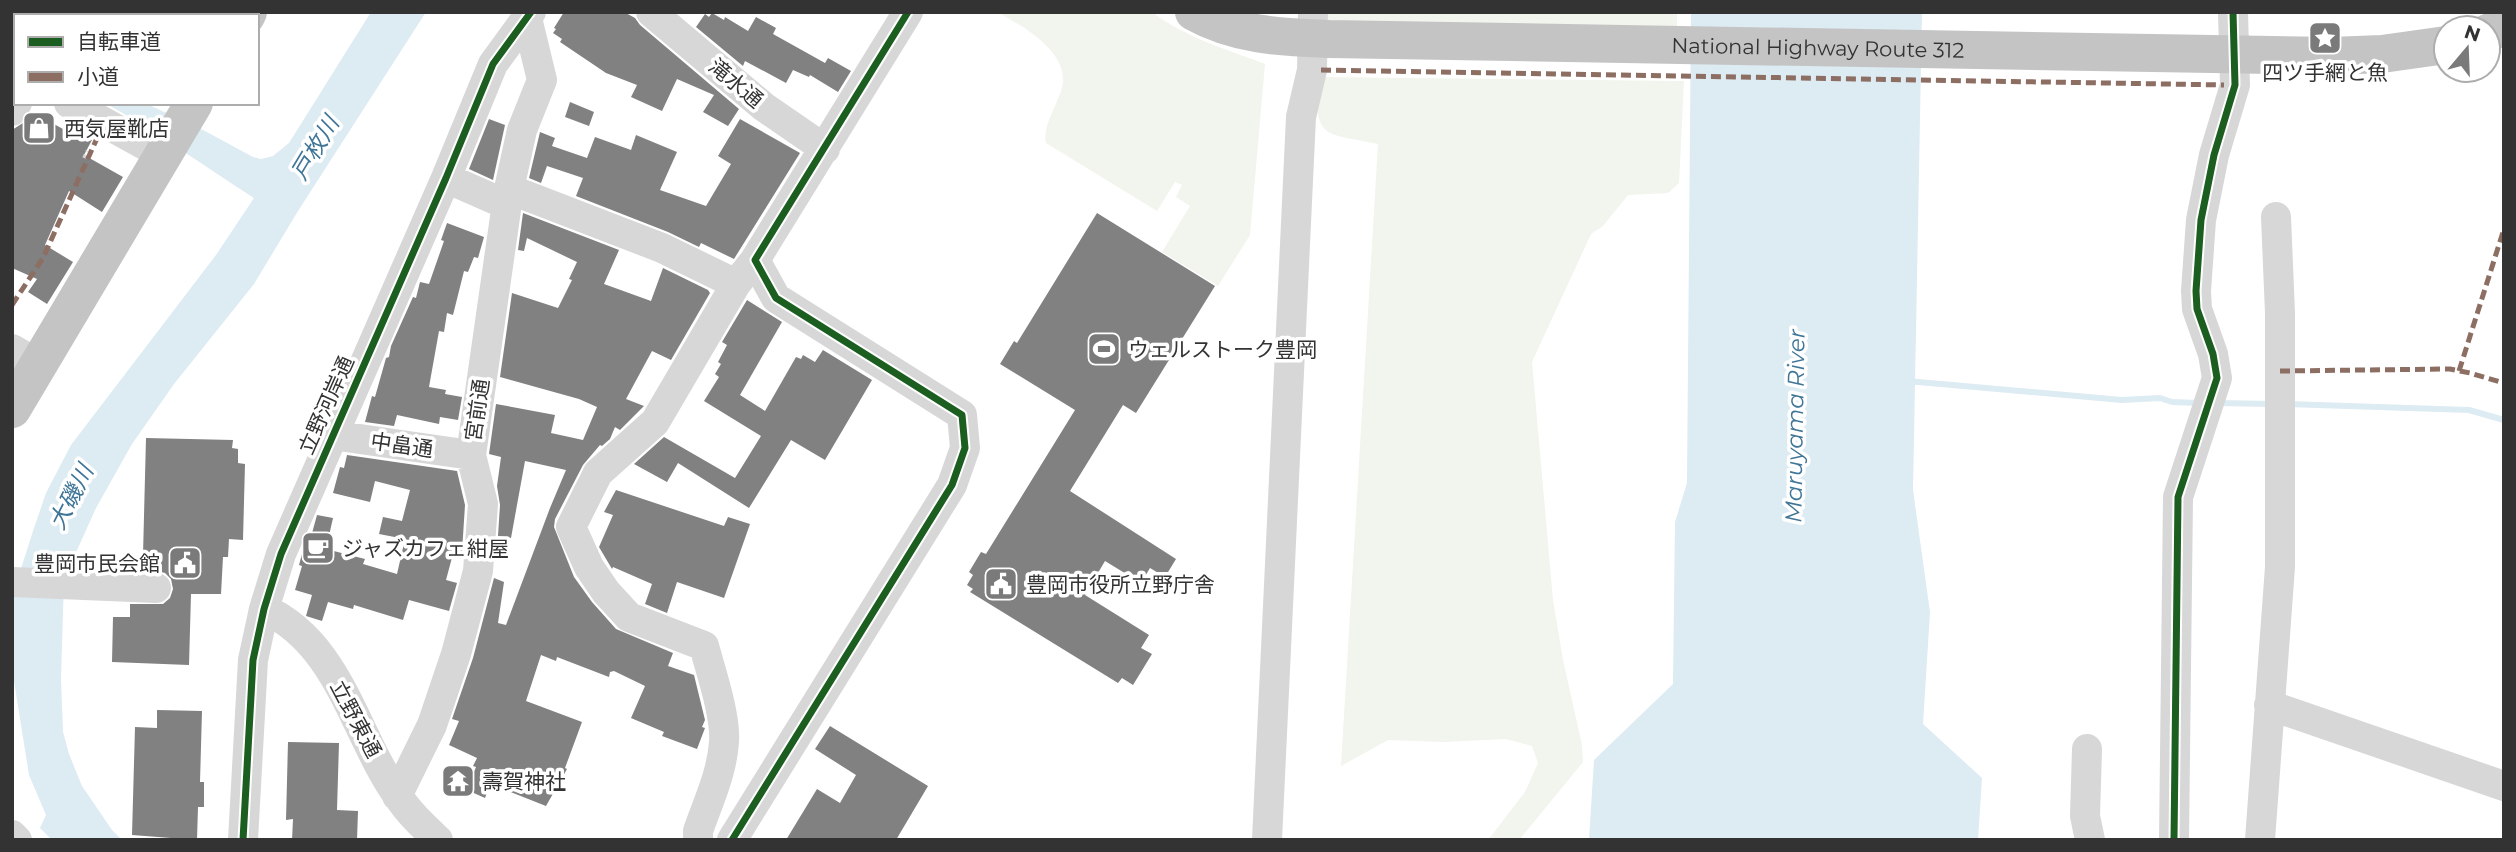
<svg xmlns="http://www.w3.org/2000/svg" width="2516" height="852" font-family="Montserrat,'Noto Sans JP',sans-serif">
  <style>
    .green { fill: #f1f5ed }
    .water { fill: #ddebf3 }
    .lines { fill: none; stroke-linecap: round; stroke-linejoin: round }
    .stream { stroke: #ddebf3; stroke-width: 6 }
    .building { fill: #818181 }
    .path { stroke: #d6d6d6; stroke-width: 3.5; stroke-dasharray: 3.5 3.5; stroke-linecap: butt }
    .minor { stroke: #d7d7d7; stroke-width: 30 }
    .highway { stroke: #c4c4c4; stroke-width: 38 }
    .quiet { stroke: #8d6e63; stroke-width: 5; stroke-dasharray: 10 5; stroke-linecap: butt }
    .cycleway-casing { stroke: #fff; stroke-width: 11 }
    .cycleway { stroke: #1b5e20; stroke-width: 7 }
    .labels { text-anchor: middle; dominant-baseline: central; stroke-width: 7; stroke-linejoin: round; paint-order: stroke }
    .street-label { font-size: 21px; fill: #333; stroke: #fff }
    .poi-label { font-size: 21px; fill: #333; stroke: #fff; text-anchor: start }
    .water-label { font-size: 23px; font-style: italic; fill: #3f7597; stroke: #fff }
  </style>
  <rect width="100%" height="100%" fill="#fff"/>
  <path class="green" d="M997,12H1152C1186,38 1226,49 1265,64L1250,235L1218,286L1162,252L1190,206L1176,197L1182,185L1175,182L1157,211L1046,143C1043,129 1052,114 1057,101C1060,95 1063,87 1063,80C1064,49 1021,25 997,12Z
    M1324,12H1677V27L1324,24Z
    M1316,77L1684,81L1679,183L1668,193L1628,195L1603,226L1591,234L1532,362L1553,600L1563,660L1582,745L1583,762L1519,840H1488L1525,792L1538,763L1532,746L1506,739L1443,742L1388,740L1341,766L1378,144C1322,132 1316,141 1316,77Z"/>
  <path class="water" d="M371,12H426L298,211L254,284L174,384L132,444L96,508L64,579L61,679L63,732L69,754L82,786L112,830L122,840H52L40,828L46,815L29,775L14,681L12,597L33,531L46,493L71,445L216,255L254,198C204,166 157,132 105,103H145L205,131L253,157L261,159L273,156L289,143Z
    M1691,12H1922L1913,490L1930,612L1923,724L1982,778L1978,840H1589L1594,760L1673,684L1675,522L1687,483Z"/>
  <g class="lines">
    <path class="stream" d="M1907,381L2122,400L2160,398L2172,402L2199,403
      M2217,403L2272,404
      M2287,404L2469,410L2504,420"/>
  </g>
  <path class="building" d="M564,12H624L635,18L640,25L739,109L728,126L703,112L714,95L677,79L662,111L631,97L637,85L606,73L560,42L562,39L553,33L556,29L554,28Z
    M712,13L724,20L725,17L748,31L756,17L776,28L773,34L825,63L828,58L851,71L838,92L810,75L809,77L793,70L786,83L745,61L743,66L696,27L705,14L709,17Z
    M570,102L594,112L589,126L565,117Z
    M32,112L63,129L65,125L92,140L84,155L123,177L102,212L69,191L45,245L73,262L47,304L28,292L37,279L12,268V130L26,121Z
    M489,119L505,125L493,180L469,169Z
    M740,119L800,153L734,259L701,243L699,247L668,232L576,196L583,178L547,166L541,183L529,178L540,132L555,138L552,146L587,158L595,137L631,150L636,135L677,152L660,190L706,206L731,164L718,156Z
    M523,213L619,250L604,284L651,301L663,268L708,290L710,293L671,360L652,351L626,399L644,406L620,430L615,427L610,439L602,446L600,445L583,465L555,519L554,527L574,577L592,602L616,629L673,653L668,666L694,675L705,720L702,727L705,728L697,749L662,736L664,732L631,718L645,686L614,671L610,672L609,677L557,657L556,661L541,655L526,701L582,722L565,768L567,769L546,806L490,784L485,798L467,790L476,767L473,766L477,758L449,745L459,721L452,719L473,658L494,578L504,582L498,623L506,625L550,508L566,470L525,461L511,538L498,536L500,505L497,486L501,457L489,454L496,404L555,415L551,433L583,440L597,407L579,399L500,377L512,293L558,308L572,280L569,279L577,262L527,238L524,251L518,250Z
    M1097,213L1215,286L1136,413L1123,405L1070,491L1176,559L1165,577L1150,568L1141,583L1105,561L1085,595L1149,635L1141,648L1152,654L1133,685L1122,678L1118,683L970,592L973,589L967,585L973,575L969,572L981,552L986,554L1075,410L1000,364L1014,341L1017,343Z
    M447,223L484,237L478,258L474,257L468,272L464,271L453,315L447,313L444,332L439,331L429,387L446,390L445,394L462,397L458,420L440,417L439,424L397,415L394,426L365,422L372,396L375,397L386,358L389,357L391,346L413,297L416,298L420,282L429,284L444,241L441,240Z
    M747,300L782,322L740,395L765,411L796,357L801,359L803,355L815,362L823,350L872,380L825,460L791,440L749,508L678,463L667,482L634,464L664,437L735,478L761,436L704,401L719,377L715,374L721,364L718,362L727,345L722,342Z
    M146,438L233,440L232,448L238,449V463L245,464L243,540L229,539L228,557H223L221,594H191L189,665L112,662L113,617H130V604H163L170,598L173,589L171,579L165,573L157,571V555H143Z
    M347,455L457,471L465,505L462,552L454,550L446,580L457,583L449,611L409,600L403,620L354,605L353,609L328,602L322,621L306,616L312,595L295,590L302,566L299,565L305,543L309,544L317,515L333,518L326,549L365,559L363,564L397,574L405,539L379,534L383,517L402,521L410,490L375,481L370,502L333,493L340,467L344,468Z
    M616,490L724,526L728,517L750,524L724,598L677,582L667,613L645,604L652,584L613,567L612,569L599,547L613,515L604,512Z
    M157,710L202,711L200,782H204V807H198L197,840L132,835L135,727L157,728Z
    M830,726L928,786L896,840H786L817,789L840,803L856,775L815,749Z
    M288,742L339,743L337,810L358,811L357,840H292L293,819L286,820Z"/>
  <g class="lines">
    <path class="path" d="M84,158L87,151"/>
    <path class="minor" d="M651,12L764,107L825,149
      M63,16L65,12
      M69,103L163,155
      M12,111L17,103
      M446,178L503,203L509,189L662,248L736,284
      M12,349L38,364
      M332,435L471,455
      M12,582L156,588
      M264,609C340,643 354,734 398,796C409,813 423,826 438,840
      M2269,705L2504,786
      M2087,749L2085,816L2090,840
      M397,796L432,725L456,654L478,571L483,504L471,455L509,189L522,130L542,80L527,18
      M12,835L17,840
      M243,840L253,660L264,609L281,554L446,178L493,64L531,12
      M698,840V831C708,802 722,773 724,742C726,716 711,672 704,646L629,617L606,592L589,567L571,527L598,473L655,422L736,284L755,260
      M732,840L952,485L965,448L962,415L776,298L755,260L908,12
      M1267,840L1301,117L1312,70L1313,12
      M2174,840L2178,497L2217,378L2213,354L2197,309L2196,291L2201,220L2214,155L2235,85L2233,12
      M2260,840L2280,567V313L2276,217"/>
    <g class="highway">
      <path id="s1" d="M1194,12C1237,36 1282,37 1329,39L2331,56L2382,54L2446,45"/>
      <path d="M246,16L248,12"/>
      <path d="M2488,33L2504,26"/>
      <path d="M12,409L194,103"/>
    </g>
    <path class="quiet" d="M1321,70L2224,85
      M12,305L43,258L98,136
      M2280,371L2450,369L2470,373L2504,383
      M2459,371L2504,229"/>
    <defs>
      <path id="cycleway" d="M243,840L253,660L264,609L281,554L446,178L493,64L531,12
        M732,840L952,485L965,448L962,415L776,298L755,260L908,12
        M2174,840L2178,497L2217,378L2213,354L2197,309L2196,291L2201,220L2214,155L2235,85L2233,12"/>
    </defs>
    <use href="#cycleway" class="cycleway-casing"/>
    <use href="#cycleway" class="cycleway"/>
  </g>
  <defs>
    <symbol id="sight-square" viewBox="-11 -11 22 22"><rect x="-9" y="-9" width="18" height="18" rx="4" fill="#7a7a7a" stroke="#fff"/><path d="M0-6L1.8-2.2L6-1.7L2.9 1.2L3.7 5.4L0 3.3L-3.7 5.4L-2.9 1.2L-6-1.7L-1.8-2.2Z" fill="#fff"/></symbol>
    <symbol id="shop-square" viewBox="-11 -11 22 22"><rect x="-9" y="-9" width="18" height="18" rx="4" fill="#7a7a7a" stroke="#fff"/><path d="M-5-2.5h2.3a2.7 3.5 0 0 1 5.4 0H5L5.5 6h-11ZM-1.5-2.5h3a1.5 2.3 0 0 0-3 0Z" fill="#fff"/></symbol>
    <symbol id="stadium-square" viewBox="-11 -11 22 22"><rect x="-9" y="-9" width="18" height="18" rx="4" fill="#7a7a7a" stroke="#fff"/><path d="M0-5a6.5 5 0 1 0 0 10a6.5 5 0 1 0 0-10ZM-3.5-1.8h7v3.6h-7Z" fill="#fff"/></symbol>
    <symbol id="cafe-square" viewBox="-11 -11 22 22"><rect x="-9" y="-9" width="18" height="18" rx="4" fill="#7a7a7a" stroke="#fff"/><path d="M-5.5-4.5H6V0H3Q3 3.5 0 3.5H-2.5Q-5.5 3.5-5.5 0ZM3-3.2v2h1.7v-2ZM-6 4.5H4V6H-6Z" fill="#fff"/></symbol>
    <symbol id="civic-square" viewBox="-11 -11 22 22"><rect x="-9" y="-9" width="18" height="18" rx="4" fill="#7a7a7a" stroke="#fff"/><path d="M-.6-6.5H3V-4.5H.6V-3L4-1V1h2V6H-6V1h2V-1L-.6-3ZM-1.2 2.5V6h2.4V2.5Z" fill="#fff"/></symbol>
    <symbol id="temple-square" viewBox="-11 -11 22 22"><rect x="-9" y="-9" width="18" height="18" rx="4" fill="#7a7a7a" stroke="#fff"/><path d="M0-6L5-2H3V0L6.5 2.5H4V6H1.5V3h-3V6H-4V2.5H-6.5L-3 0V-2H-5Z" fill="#fff"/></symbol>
  </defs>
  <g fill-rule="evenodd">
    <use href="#sight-square" x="2306" y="19" width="38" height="38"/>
    <use href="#shop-square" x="20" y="109" width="38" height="38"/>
    <use href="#stadium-square" x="1085" y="330" width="38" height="38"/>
    <use href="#cafe-square" x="299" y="529" width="38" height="38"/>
    <use href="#civic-square" x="166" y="544" width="38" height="38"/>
    <use href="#civic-square" x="982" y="565" width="38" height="38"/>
    <use href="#temple-square" x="439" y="762" width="38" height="38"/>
  </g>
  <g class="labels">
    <g class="street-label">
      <text stroke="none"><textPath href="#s1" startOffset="628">National Highway Route 312</textPath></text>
      <text transform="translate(736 83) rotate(40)">滝水通</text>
      <text transform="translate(326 405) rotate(-66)">立野河岸通</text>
      <text transform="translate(477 410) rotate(-82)">宮前通</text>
      <text transform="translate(402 445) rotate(8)">中畠通</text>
      <text transform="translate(356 719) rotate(62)">立野東通</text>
    </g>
    <g class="poi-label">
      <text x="2325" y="72" text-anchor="middle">四ツ手網と魚</text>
      <text x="64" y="128">西気屋靴店</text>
      <text x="1128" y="349">ウェルストーク豊岡</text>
      <text x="342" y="548">ジャズカフェ紺屋</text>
      <text x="160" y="563" text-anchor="end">豊岡市民会館</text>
      <text x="1026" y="584">豊岡市役所立野庁舎</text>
      <text x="482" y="781">壽賀神社</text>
    </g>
    <g class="water-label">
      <text transform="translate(315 148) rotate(-59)">戸枚川</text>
      <text transform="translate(1795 426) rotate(-89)">Maruyama River</text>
      <text transform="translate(71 497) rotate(-63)">大磯川</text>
    </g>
  </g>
  <rect width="2516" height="852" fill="none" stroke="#333333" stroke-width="28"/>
  <rect x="14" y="14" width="245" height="91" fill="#ffffff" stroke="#adadad" stroke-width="2"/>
  <rect x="28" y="37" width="35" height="10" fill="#1b5e20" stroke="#adadad" stroke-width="2"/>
  <text x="77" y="49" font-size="21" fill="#333333">自転車道</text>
  <rect x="28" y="72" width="35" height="10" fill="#8d6e63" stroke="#adadad" stroke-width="2"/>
  <text x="77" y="84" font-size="21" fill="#333333">小道</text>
  <g transform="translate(2467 49) rotate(19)"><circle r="33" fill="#ffffff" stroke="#adadad" stroke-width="2"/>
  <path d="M0-5L12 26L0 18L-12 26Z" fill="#7a7a7a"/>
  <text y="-10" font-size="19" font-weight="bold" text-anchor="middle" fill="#333333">N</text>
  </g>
</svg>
